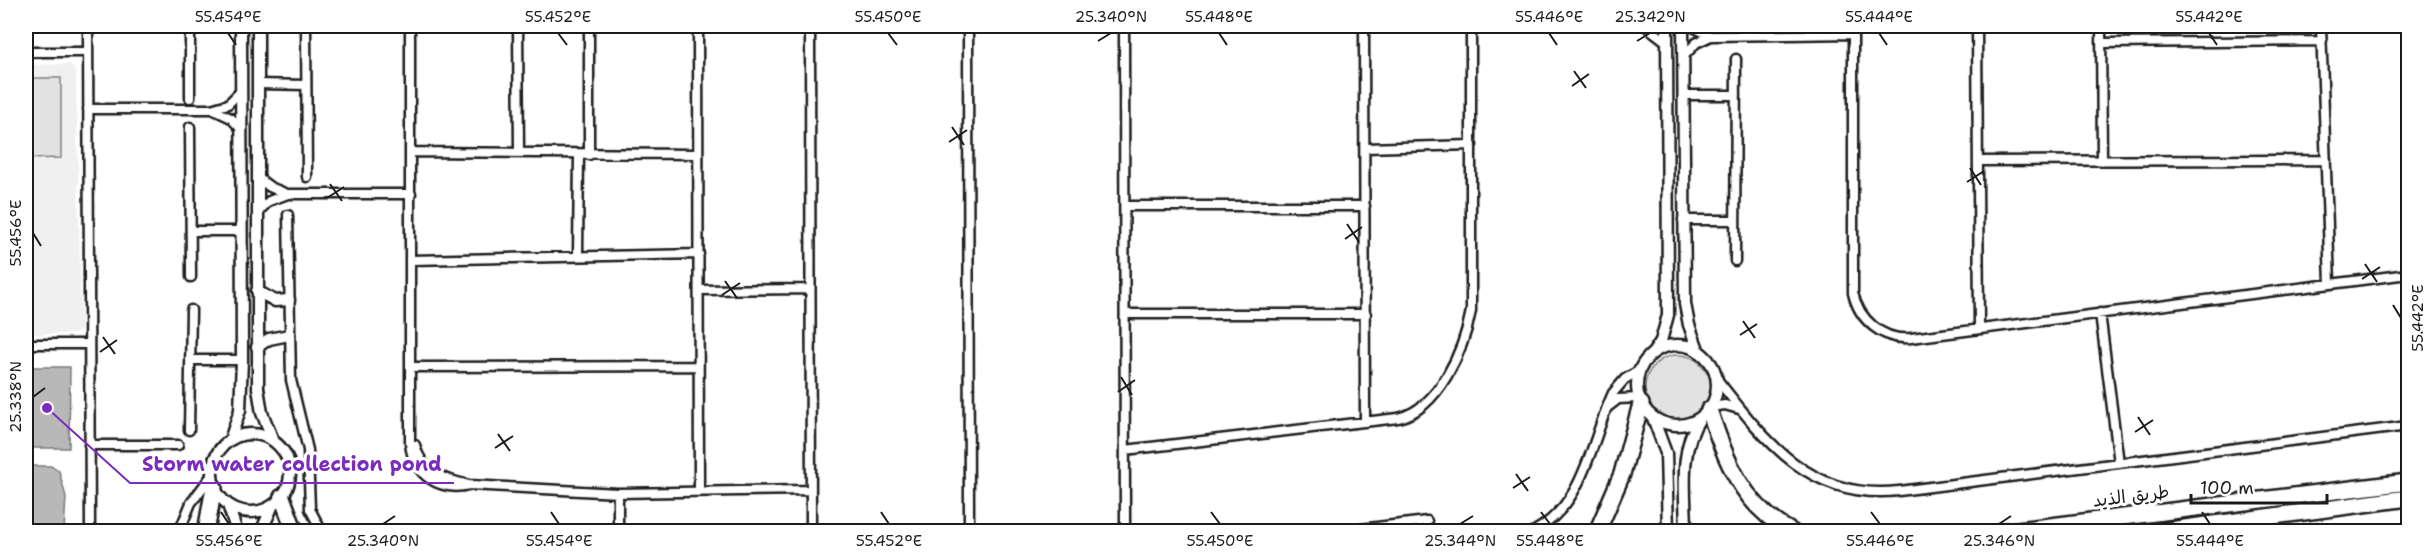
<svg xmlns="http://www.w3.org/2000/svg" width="2434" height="557" font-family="'Shantell Sans','Playpen Sans Arabic',sans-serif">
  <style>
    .built { fill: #f0f0f0 }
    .green { fill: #e2e2e2; stroke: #7f7f7f; stroke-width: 1.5 }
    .water { fill: #b8b8b8; stroke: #7a7a7a; stroke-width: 1.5 }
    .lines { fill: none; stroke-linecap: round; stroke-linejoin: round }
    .minor-casing { stroke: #1c1c1c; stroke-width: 13 }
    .secondary-casing { stroke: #1c1c1c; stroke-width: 15 }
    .motorway-casing { stroke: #1c1c1c; stroke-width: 20 }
    .minor { stroke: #fff; stroke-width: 8 }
    .secondary { stroke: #fff; stroke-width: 10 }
    .motorway { stroke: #fff; stroke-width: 15 }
    .ticks { fill: none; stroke: #1c1c1c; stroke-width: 2 }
    .labels { text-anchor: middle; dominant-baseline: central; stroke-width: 6; stroke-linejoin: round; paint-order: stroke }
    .street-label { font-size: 18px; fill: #1c1c1c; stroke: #fff }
    .leader { fill: none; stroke: #7b2cbf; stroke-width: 2 }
    .callout-dot { fill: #7b2cbf; stroke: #fff; stroke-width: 2 }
    .callout-label { font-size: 20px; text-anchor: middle; font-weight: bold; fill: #7b2cbf; stroke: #fff; stroke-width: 6; stroke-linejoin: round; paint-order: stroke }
    .neatline { fill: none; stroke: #1c1c1c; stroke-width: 2 }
    .ticks-label { font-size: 15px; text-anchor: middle; fill: #1c1c1c }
  </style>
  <rect width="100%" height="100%" fill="#fff"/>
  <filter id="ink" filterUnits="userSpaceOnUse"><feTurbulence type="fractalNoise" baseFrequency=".0167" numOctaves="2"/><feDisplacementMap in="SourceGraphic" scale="12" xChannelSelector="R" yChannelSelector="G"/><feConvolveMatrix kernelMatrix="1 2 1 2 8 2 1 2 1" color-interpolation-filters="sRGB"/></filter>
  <g filter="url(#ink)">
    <path class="built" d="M71,64L76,73L81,330L75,334H26V75H34V70H26V65Z"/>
    <path class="green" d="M26,78H61V158L26,159Z
      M1645 388a33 33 0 1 1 66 0a33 33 0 1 1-66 0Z"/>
    <path class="water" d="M26,367H70L69,448H26Z
      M26,466H51L59,471L66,497L64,531H26Z"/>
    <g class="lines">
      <defs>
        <path id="minor" d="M88,26L90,532
          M306,26L307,177
          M410,26V444C414,475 439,492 469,485
          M518,26L519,152
          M589,26V155
          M698,26L699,492
          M810,26L811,532
          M968,26L969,532
          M1124,26L1125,532
          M1364,26L1365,422
          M1646,26L1667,42
          M1691,26L1711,36
          M1853,26V293C1859,320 1883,341 1911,338L2408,274
          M1977,26L1979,328
          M2101,26L2102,161
          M2321,26L2330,284
          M2102,43L2322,41
          M26,52H88
          M1683,57L1696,43L1711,36L1853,34
          M258,84L306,85
          M1683,95H1736
          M190,98V26
          M88,109H211L228,104L240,92
          M212,109L231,118L241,129
          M190,127L191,277
          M1365,148L1472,145
          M411,152L698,154
          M1978,161L2326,160
          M258,178L270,187L287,194
          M1125,206H1365
          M258,212L269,201L288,194H411
          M288,215L291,380L308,450L310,509L322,532
          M1683,220H1735
          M191,231H241
          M578,256L579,154
          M411,260L699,254
          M1735,261L1736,59
          M699,290L809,289
          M2100,313L2119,463
          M1125,314H1366
          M26,344H89
          M190,360H242
          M412,367L698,366
          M1717,379C1766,442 1811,501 1899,491L2408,426
          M1609,406L1618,399L1639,398
          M1710,407L1725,405L1739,409
          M189,430L191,310
          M89,445H178
          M415,445C422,474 444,479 469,485L618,493L810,490
          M1125,450L1398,418C1439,409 1464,349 1471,311V26
          M179,532L191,503L212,475
          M618,532V493
          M1335,532L1427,521
          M1533,532C1586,503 1590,442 1613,393L1625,379L1640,370"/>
        <path id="secondary" d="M258,26V388L262,413L273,440
          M1683,26L1685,304L1689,325L1699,352
          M257,291L275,301L289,300
          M1637 385a40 40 0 1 1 80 0a40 40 0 1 1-80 0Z
          M257,347L269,339L289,335
          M1653,353L1661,341L1668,315L1667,26
          M1653,418L1666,453L1668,532
          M212 473a39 39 0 1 1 78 0a39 39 0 1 1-78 0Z
          M230,440L240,410L242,360L241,26
          M228,505L237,532
          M261,532L273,505
          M1686,532C1686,494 1678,451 1700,418"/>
        <path id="motorway" d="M1709,410C1726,460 1742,506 1792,532
          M282,497L295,532
          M206,532L214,487
          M1597,532L1622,474L1641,404
          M2001,532L2408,482
          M2155,532L2408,498"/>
      </defs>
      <use href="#minor" class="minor-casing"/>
      <use href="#secondary" class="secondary-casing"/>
      <use href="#motorway" class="motorway-casing"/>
      <use href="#minor" class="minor"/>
      <use href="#secondary" class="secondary"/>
      <use href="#motorway" class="motorway"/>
    </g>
  </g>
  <path class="ticks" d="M228,33L236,45M558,33L567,45M888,33L897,45M1219,33L1227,45M1549,33L1557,45M1879,33L1887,45M2209,33L2217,45M1098,41L1111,33M1637,41L1650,33M1574,71L1586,88M1572,86L1589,74M952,127L964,145M949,142L967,130M1970,168L1981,185M1967,182L1984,171M330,184L342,201M327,198L344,187M1347,224L1359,242M33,233L41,246M1345,239L1362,227M2365,264L2377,282M2362,279L2380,267M725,281L737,298M722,295L740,283M2393,305L2401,318M1743,321L1755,338M1740,335L1757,324M103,337L115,354M100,352L117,340M1121,377L1132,395M1118,392L1135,380M33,397L45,388M2138,417L2150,435M2135,432L2153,420M498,434L510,451M495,448L513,436M1516,474L1528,491M1513,488L1530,477M221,512L229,524M551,512L559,524M881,512L889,524M1211,512L1220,524M1541,512L1550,524M1871,512L1880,524M2202,512L2210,524M383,524L395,516M1460,524L1473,516M1999,524L2011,516"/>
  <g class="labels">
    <g class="street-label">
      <text transform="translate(2131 496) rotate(-7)">طريق الذيد</text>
    </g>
  </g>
  <path class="leader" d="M47 408L130 483H454"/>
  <circle class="callout-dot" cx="47" cy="408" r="6"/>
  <g class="callout-label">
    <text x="292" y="471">Storm water collection pond</text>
  </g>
  <rect width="2434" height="557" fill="none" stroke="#fff" stroke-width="66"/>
  <path d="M2191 494v9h136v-9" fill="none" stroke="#1c1c1c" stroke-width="3"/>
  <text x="2200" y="494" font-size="18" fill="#1c1c1c" stroke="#ffffff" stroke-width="4.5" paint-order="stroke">100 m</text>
  <rect x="33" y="33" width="2368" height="491" class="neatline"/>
  <g class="ticks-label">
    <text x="228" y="22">55.454°E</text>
    <text x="558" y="22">55.452°E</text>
    <text x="888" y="22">55.450°E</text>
    <text x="1111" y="22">25.340°N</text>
    <text x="1219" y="22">55.448°E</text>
    <text x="1549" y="22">55.446°E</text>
    <text x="1650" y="22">25.342°N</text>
    <text x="1879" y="22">55.444°E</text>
    <text x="2209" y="22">55.442°E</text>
    <text transform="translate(16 233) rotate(-90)" y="5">55.456°E</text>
    <text transform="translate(2418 318) rotate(-90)" y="5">55.442°E</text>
    <text transform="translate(16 397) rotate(-90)" y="5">25.338°N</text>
    <text x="229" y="546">55.456°E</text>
    <text x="383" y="546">25.340°N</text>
    <text x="559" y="546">55.454°E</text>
    <text x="889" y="546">55.452°E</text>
    <text x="1220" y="546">55.450°E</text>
    <text x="1460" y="546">25.344°N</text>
    <text x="1550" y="546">55.448°E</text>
    <text x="1880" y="546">55.446°E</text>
    <text x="1999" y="546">25.346°N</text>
    <text x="2210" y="546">55.444°E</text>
  </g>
</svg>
